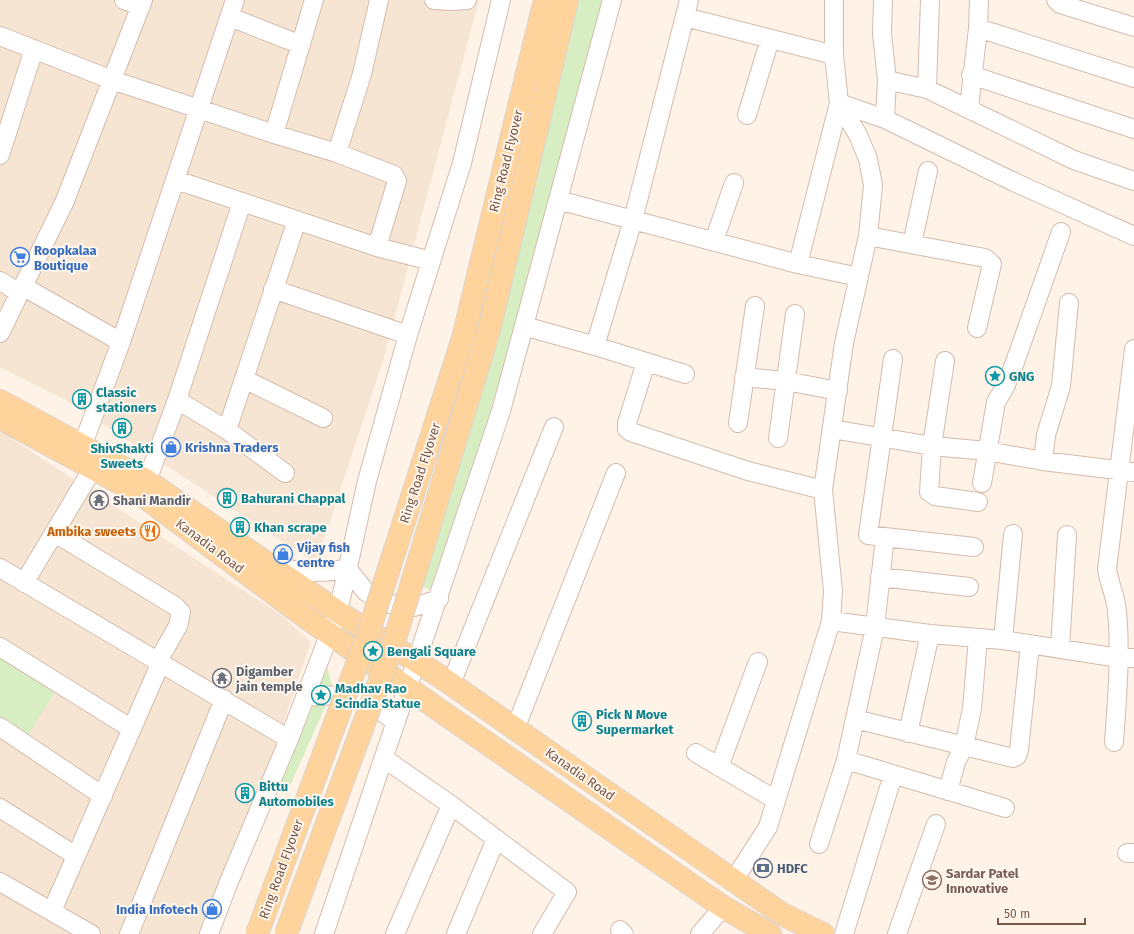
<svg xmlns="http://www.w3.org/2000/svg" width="1134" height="934" font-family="'Fira Sans',sans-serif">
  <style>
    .residential { fill: #f7e5d3 }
    .green { fill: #d7eec2 }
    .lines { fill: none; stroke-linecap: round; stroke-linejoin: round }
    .minor-casing { stroke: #d4bcad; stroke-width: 20 }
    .major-casing { stroke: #ddd3cf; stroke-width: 24 }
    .minor { stroke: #fff; stroke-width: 18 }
    .major { stroke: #ffd49c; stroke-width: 22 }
    .major-bridge-casing { stroke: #ddd3cf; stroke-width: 24; stroke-linecap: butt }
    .major-bridge { stroke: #ffd49c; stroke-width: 22 }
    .labels { text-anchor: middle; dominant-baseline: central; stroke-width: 4; stroke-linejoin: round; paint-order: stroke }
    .street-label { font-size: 13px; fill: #7b5747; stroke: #fff7ee }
    .shop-label { font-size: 13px; font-weight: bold; fill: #366cbe; stroke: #fff7ee; text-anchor: start }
    .culture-label { font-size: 13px; font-weight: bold; fill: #0d838f; stroke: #fff7ee; text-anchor: start }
    .worship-label { font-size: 13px; font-weight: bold; fill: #5b616d; stroke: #fff7ee; text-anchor: start }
    .food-label { font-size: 13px; font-weight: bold; fill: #c56008; stroke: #fff7ee; text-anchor: end }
    .service-label { font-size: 13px; font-weight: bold; fill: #4e5e75; stroke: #fff7ee; text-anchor: start }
    .education-label { font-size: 13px; font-weight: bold; fill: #785e54; stroke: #fff7ee; text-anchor: start }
  </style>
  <rect width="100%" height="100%" fill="#fef3e6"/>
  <path class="residential" d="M0,0H479L384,358L316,563L64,399L0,367Z
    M0,431L281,615L311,642L253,812L207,934H0Z"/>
  <path class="green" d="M575,0H602L565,152L486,426L430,590L416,583Z
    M0,647L60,684L23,743L0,727Z
    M326,663L333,689L290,786L277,780Z"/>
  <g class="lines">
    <defs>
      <path id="minor" d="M124,0L141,6
        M434,0L451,1L467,0
        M883,0L882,34L887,80L885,119
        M930,0L927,89L1074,160L1134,181
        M1056,0L1060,4L1134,27
        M230,17L301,45
        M685,17L834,55
        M978,28L1134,78
        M0,36L112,80L274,134L337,153L394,175L397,181L377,247
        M971,75L1134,129
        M887,80L927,89
        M969,108L978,28L979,0
        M747,115L770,39
        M274,134L314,0
        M337,153L362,74L379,0
        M0,155L34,49
        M176,180L377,247L431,261
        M558,200L798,264L859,277
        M868,236L985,258L992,264L977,328
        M714,241L734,183
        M912,244L928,171
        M798,264L839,103L885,119L1014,182L1134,236
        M0,281L20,293
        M24,287L121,342
        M273,289L408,335
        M524,326L595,346L633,220L689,0
        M0,333L64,203L143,0
        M595,346L685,374
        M945,361L932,446L929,492L935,496L978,502
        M646,362L627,423V429L631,432L748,471L823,490
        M744,377L786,381L838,391
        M244,379L323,418
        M177,400L227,430L285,473
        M738,423L755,306
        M832,429L932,446L987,451L1043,461L1134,472
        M227,430L297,220
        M778,438L795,314
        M83,444L121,342L235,0
        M1043,461L1046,435L1061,386L1069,303
        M147,481L177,400L242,202
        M982,483L996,402L1005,387L1015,362L1061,232
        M55,533L175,606L181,612L178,626L158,661
        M1013,534L1003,640L1119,658H1134
        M885,537L868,535L893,359
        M273,567C299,571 322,575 347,568L366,592L389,604L414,607L439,599
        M0,568L289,739
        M880,577L969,587
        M24,583L93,468
        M831,621L930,634L1003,640
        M0,647L132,729
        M1060,648L1067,535
        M451,684L554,427
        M305,697C346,692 363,697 396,722
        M855,719L1013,758L1017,756L1019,750L1030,644
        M0,727L103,796
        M515,729L616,473
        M908,733L930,634
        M1114,742C1117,699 1121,655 1117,611C1116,597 1109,583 1107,569L1134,349
        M696,753L776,800
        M385,759L451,805L567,892L542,934
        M846,760L1005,808
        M719,767L758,662
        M948,791L956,762L964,746L972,709L978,638
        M0,808L76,856
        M819,844L846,760L855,719L875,627L885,537L974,547
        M1127,853H1134
        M734,880L768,827L831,621L833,591L823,490L844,343L868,236L873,185L868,159L858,135L839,103L834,55V0
        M0,882L91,934
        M52,911L161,662
        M620,930L624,934
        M129,934L224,699
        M209,934L228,884L289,739L338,612L367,481L408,335L462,163L501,0
        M324,934L501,411L612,0
        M395,934L451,805
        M456,934L496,839
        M700,934L723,907
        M844,934L893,775
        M897,934L936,824"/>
      <path id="major" d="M519,106L545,0
        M541,111L567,0
        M0,401L147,481L338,612L438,675L782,914L823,934
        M0,418L142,495L308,619L723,907L770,934"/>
    </defs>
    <use href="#minor" class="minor-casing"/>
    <use href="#major" class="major-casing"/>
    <use href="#minor" class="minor"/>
    <use href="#major" class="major"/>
    <defs>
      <path id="major-bridge" d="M257,934L367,637L463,338L519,106
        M286,934L393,645L489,330L541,111"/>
    </defs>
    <use href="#major-bridge" class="major-bridge-casing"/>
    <use href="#major-bridge" class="major-bridge"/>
  </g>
  <defs>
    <symbol id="supermarket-ring" viewBox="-11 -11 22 22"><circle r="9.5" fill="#fff7ee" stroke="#3f7fe0" stroke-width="1.5"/><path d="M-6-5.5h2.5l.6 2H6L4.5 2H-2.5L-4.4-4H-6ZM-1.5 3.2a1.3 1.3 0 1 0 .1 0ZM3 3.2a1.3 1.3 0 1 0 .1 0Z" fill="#3f7fe0"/></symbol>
    <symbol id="sight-ring" viewBox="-11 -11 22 22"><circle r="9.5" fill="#fff7ee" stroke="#0f9aa8" stroke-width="1.5"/><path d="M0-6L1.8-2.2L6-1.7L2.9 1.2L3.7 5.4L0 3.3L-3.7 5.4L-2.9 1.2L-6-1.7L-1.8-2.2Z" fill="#0f9aa8"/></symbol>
    <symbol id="building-ring" viewBox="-11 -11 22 22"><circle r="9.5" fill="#fff7ee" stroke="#0f9aa8" stroke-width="1.5"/><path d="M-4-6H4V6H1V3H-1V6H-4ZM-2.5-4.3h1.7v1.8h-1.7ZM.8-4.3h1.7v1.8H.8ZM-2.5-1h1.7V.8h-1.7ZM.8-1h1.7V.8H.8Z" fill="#0f9aa8"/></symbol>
    <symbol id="shop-ring" viewBox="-11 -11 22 22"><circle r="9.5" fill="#fff7ee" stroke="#3f7fe0" stroke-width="1.5"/><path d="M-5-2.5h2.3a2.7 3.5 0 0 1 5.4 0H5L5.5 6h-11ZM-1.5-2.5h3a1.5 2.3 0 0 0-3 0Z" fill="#3f7fe0"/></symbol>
    <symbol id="temple-ring" viewBox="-11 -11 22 22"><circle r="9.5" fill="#fff7ee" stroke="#6b7280" stroke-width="1.5"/><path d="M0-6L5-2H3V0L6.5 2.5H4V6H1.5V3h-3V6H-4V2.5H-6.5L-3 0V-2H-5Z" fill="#6b7280"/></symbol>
    <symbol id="restaurant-ring" viewBox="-11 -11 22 22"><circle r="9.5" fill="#fff7ee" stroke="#e8710a" stroke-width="1.5"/><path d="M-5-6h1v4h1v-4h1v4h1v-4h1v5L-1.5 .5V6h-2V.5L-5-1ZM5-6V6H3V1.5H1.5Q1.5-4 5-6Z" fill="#e8710a"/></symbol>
    <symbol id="bank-ring" viewBox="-11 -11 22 22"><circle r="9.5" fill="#fff7ee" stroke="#5c6f8a" stroke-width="1.5"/><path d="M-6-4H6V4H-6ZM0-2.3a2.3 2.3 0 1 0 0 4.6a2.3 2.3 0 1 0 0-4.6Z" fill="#5c6f8a"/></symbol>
    <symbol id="school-ring" viewBox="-11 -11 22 22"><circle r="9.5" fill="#fff7ee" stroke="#8d6e63" stroke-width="1.5"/><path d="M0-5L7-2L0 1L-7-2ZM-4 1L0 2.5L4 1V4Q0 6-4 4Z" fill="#8d6e63"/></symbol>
  </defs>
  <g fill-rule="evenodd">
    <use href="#supermarket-ring" x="9" y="246" width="22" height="22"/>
    <use href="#sight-ring" x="984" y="365" width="22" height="22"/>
    <use href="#building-ring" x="71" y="388" width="22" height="22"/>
    <use href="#building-ring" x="111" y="417" width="22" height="22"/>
    <use href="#shop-ring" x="160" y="436" width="22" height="22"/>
    <use href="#building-ring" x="216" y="487" width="22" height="22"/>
    <use href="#temple-ring" x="88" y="489" width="22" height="22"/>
    <use href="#building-ring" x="229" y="516" width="22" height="22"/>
    <use href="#restaurant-ring" x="139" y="520" width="22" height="22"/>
    <use href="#shop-ring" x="272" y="543" width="22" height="22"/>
    <use href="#sight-ring" x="362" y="640" width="22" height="22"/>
    <use href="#temple-ring" x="211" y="667" width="22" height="22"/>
    <use href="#sight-ring" x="310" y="684" width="22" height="22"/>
    <use href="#building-ring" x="571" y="710" width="22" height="22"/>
    <use href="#building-ring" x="234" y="782" width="22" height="22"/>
    <use href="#bank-ring" x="752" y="857" width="22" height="22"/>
    <use href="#school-ring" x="921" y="869" width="22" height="22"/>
    <use href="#shop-ring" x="201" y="898" width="22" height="22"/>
  </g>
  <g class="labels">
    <g class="street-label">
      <text transform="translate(506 161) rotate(-76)">Ring Road Flyover</text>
      <text transform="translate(420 473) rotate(-72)">Ring Road Flyover</text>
      <text transform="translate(210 546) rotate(37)">Kanadia Road</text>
      <text transform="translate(580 774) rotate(35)">Kanadia Road</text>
      <text transform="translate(281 869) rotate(-70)">Ring Road Flyover</text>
    </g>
    <g class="shop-label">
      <text x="34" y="250">Roopkalaa<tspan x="34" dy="15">Boutique</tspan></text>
      <text x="185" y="447">Krishna Traders</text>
      <text x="297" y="547">Vijay fish<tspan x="297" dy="15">centre</tspan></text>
      <text x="198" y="909" text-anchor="end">India Infotech</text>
    </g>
    <g class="culture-label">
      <text x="1009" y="376">GNG</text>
      <text x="96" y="392">Classic<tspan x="96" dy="15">stationers</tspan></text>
      <text x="122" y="448" text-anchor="middle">ShivShakti<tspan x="122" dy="15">Sweets</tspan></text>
      <text x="241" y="498">Bahurani Chappal</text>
      <text x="254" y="527">Khan scrape</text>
      <text x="387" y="651">Bengali Square</text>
      <text x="335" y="688">Madhav Rao<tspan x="335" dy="15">Scindia Statue</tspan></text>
      <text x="596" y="714">Pick N Move<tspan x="596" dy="15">Supermarket</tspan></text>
      <text x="259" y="786">Bittu<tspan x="259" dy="15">Automobiles</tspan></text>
    </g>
    <g class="worship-label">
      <text x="113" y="500">Shani Mandir</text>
      <text x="236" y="671">Digamber<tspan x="236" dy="15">jain temple</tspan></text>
    </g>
    <g class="food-label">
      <text x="136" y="531">Ambika sweets</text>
    </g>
    <g class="service-label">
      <text x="777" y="868">HDFC</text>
    </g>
    <g class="education-label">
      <text x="946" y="873">Sardar Patel<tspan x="946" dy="15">Innovative</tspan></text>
    </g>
  </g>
  <path d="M998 918v6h87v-6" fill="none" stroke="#7b5747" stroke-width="2"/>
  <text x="1004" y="918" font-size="12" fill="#7b5747" stroke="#fff7ee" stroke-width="3" paint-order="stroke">50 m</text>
</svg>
